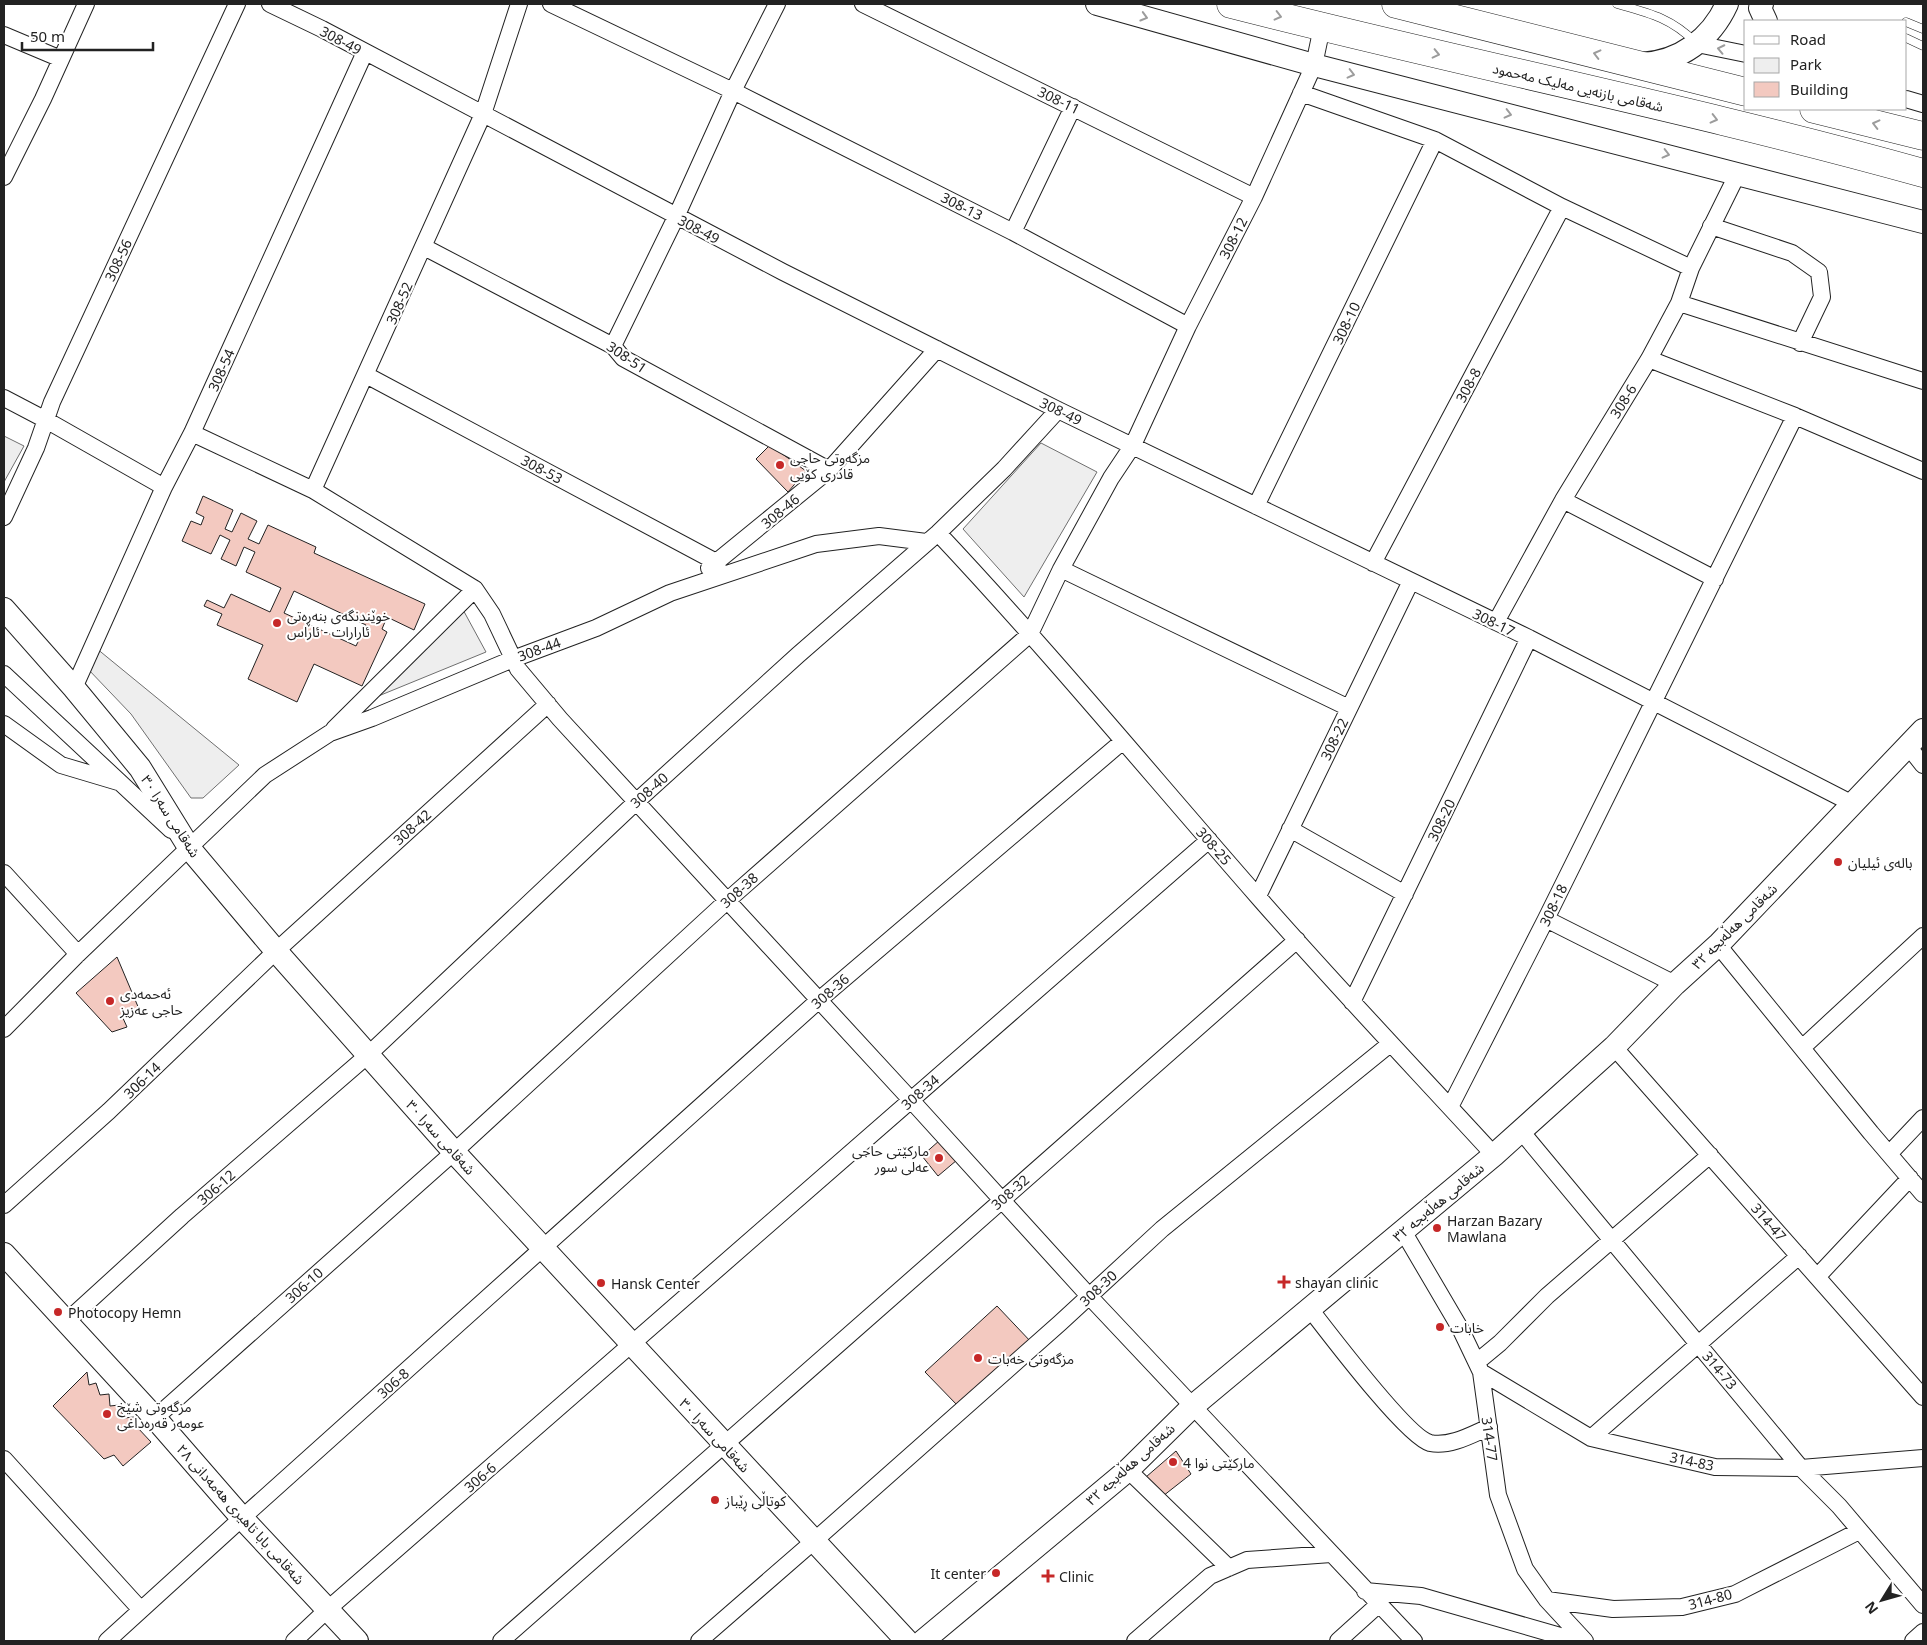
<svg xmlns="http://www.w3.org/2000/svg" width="1927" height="1645" font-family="'Noto Sans','Noto Sans Arabic',sans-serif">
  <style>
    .green { fill: #eee; stroke: #6f6f6f }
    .building { fill: #f3c9c0; stroke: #222; fill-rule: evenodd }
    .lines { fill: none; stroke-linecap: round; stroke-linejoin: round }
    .lane-casing { stroke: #222; stroke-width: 9 }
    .street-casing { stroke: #222; stroke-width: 18 }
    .secondary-casing { stroke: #222; stroke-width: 24 }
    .highway-casing { stroke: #222; stroke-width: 29 }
    .lane { stroke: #fff; stroke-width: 8 }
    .street { stroke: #fff; stroke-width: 16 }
    .secondary { stroke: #fff; stroke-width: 22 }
    .highway { stroke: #fff; stroke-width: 28 }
    .oneway { stroke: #9c9c9c }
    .poi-dot { fill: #c62828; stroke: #fff; stroke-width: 2 }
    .labels { text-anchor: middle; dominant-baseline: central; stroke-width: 4; stroke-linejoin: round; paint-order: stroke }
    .street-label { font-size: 14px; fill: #222; stroke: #fff }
    .poi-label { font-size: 14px; fill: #222; stroke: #fff; text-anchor: start }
  </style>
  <rect width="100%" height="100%" fill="#fff"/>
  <path class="green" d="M4,436L24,446L4,482Z
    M1041,443L1097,472L1024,597L963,529Z
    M461,606L486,652L376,697Z
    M96,648L239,765L203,798H191L131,714L87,668Z"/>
  <path class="building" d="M770,445L806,471L788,492L756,459Z
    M203,496L233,510L225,529L232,532L241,513L257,521L248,539L259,544L268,525L316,547L314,553L425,604L414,630L387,617L382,629L387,632L362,686L314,664L297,702L248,679L263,645L217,625L222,614L204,606L207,600L224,608L231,594L270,612L281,588L246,572L255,552L244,547L236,566L221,559L230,540L220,535L211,554L182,541L191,521L201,525L204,517L196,513ZM294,591L366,625L356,646L284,613Z
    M117,957L139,1009L122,1016L127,1027L112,1032L76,993Z
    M940,1140L957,1160L938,1176L922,1156Z
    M997,1306L1032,1343L958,1406L925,1372Z
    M87,1372L89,1385L96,1383L100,1395L109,1394L110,1406L119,1405L124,1418L134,1417L137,1427L151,1442L123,1466L114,1455L104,1459L53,1406Z
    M1176,1451L1191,1474L1163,1496L1146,1477Z"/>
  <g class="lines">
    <defs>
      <path id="lane" d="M1617,4C1649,13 1671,18 1695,42
        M1906,22L1923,29
        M1906,38L1923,46"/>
      <path id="street" d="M270,4L322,29L783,272L1058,410L1529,638L1853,804
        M551,4L733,91L1013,232L1188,326
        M863,4L1254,197
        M4,35L61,59
        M1697,44L1746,54
        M1301,93L1435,140L1562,207L1691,268
        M1906,99L1923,104
        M4,177L43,99L86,4
        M1711,226L1792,253L1819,272L1822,297L1800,343
        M1013,232L1073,107
        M424,247L613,346L623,358L829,470
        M1679,303L1923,381
        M613,346L676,217L733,91L777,4
        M1649,359L1795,416L1923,471
        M366,375L718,563
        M4,398L46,420L164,487
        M192,433L313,490L475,589L492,614L518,669L560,719L911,1100L1089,1296L1414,1641
        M313,490L483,114L519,4
        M1563,500L1715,579
        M1256,506L1435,140
        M4,517L36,448L52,402L237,4
        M938,533C1049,651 1152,776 1259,898C1336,986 1416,1070 1494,1155
        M1373,563L1562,207
        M709,568L829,470L937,349
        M1061,569L1349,708
        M1496,622L1563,500L1649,359L1679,303L1691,268L1738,173
        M4,674L171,830
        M74,688L164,487L192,433L365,52
        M4,724L61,765L118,782
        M334,729L475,589
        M1908,746L1923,765
        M1290,829L1405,894
        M4,873L78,954
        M1258,896L1411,581
        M1546,919L1675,984
        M1718,945L1871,1133L1923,1194
        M1352,1002L1529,638
        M4,1029L78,954L265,775L330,733L372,718L513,659L596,628L670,593L816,544L879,536L926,542
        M1614,1047L1923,1397
        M1802,1048L1923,936
        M1450,1107L1546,919L1795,416
        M1521,1131L1801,1468L1839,1506L1923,1605
        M1889,1154L1923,1118
        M4,1205L109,1111L276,951L548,704
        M1403,1231L1460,1328L1481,1372L1498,1495L1525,1569L1547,1600L1585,1641
        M1817,1277L1910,1178
        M1310,1309C1328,1332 1407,1437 1430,1443C1450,1447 1471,1435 1489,1427
        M66,1322L182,1216L368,1055L637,801L798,655L938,533L1004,469L1058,410
        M1477,1362L1500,1343L1547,1296L1710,1155
        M1481,1372L1591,1438L1715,1467L1801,1468L1923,1458
        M155,1418L454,1152L728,900L1030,634L1061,569L1111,478L1133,445L1188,326L1254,197L1314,65L1322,27
        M1591,1438L1799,1256
        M4,1459L141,1610
        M1128,1470L1229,1568
        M1365,1591L1421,1596L1560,1636L1571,1641
        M1547,1600L1613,1609L1682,1607L1735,1594L1859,1531
        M107,1641L242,1518L819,1000L1123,741
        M294,1641L328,1609L1209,840
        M501,1641C768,1409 1031,1173 1297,940
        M699,1641L814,1541L1060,1323L1162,1229L1390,1044
        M1135,1641L1210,1576L1247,1560L1331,1554
        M1338,1641L1379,1604
        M1913,1641L1923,1632"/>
      <path id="secondary" d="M1097,4L1314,65L1923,222
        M1762,4L1760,8L1766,21
        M1641,64C1680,62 1711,39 1727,4
        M4,609L74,688L140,768L190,849L276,951L454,1152L907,1641
        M4,1254L155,1418L242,1518L357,1641
        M923,1641L1128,1470L1193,1406L1494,1155L1614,1047L1675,984L1718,945L1923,730"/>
      <path id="highway" d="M1231,4C1461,63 1694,109 1923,173
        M1396,4L1746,92
        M1814,109L1923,136"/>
    </defs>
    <use href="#lane" class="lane-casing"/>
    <use href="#street" class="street-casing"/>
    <use href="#secondary" class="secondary-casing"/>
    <use href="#highway" class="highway-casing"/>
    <use href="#lane" class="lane"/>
    <use href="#street" class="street"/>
    <use href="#secondary" class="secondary"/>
    <use href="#highway" class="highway"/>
  </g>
  <defs><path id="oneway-chevron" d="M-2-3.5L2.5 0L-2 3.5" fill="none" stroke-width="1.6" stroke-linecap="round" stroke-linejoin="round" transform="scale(1.25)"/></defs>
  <g class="oneway">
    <use href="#oneway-chevron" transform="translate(1278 16) rotate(14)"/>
    <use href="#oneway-chevron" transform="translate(1144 17) rotate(16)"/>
    <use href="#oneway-chevron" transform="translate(1721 49) rotate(-168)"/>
    <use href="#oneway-chevron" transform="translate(1436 54) rotate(13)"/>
    <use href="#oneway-chevron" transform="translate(1597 54) rotate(-166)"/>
    <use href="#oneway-chevron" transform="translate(1351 74) rotate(14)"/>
    <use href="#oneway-chevron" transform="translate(1508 114) rotate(14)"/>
    <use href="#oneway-chevron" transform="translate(1714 119) rotate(14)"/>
    <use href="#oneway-chevron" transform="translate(1876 124) rotate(-166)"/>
    <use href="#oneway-chevron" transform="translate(1666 154) rotate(14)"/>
  </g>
  <g class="poi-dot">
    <circle cx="780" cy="465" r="5"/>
    <circle cx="277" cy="623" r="5"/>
    <circle cx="1838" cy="862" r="5"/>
    <circle cx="110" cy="1001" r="5"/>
    <circle cx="939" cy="1158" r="5"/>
    <circle cx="1437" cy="1228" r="5"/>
    <path d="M1281.5 1274.5h5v5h5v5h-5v5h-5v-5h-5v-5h5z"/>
    <circle cx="601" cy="1283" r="5"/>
    <circle cx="58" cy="1312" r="5"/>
    <circle cx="1440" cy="1327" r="5"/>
    <circle cx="978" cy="1358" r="5"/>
    <circle cx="107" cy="1414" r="5"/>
    <circle cx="1173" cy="1462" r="5"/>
    <circle cx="715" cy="1500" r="5"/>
    <circle cx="996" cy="1573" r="5"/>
    <path d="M1045.5 1568.5h5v5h5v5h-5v5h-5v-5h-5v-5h5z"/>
  </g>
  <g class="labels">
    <g class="street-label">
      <text transform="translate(341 40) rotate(28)">308-49</text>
      <text transform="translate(1578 87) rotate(13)">شەقامی بازنەیی مەلیک مەحمود</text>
      <text transform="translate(1059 100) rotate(26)">308-11</text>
      <text transform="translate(962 206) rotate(27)">308-13</text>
      <text transform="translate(699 229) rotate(28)">308-49</text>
      <text transform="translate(1233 238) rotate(-63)">308-12</text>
      <text transform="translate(118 260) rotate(-65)">308-56</text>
      <text transform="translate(399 303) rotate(-66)">308-52</text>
      <text transform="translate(1346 323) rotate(-64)">308-10</text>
      <text transform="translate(627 357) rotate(34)">308-51</text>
      <text transform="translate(221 370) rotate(-66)">308-54</text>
      <text transform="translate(1468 385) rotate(-62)">308-8</text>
      <text transform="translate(1623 401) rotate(-58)">308-6</text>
      <text transform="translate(1061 411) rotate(26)">308-49</text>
      <text transform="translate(542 469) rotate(28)">308-53</text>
      <text transform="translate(780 511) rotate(-40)">308-46</text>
      <text transform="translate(1494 622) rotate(26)">308-17</text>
      <text transform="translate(539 649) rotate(-20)">308-44</text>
      <text transform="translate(1334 739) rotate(-64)">308-22</text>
      <text transform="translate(649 790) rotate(-42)">308-40</text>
      <text transform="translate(171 816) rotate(57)">شەقامی سەرا ٣٠</text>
      <text transform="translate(1441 820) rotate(-64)">308-20</text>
      <text transform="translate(412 827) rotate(-42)">308-42</text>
      <text transform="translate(1214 846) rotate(49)">308-25</text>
      <text transform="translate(739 890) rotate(-42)">308-38</text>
      <text transform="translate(1553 905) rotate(-64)">308-18</text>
      <text transform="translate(1734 926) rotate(-45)">شەقامی هەڵەبجە ٣٢</text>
      <text transform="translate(830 991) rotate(-41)">308-36</text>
      <text transform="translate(142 1080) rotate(-44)">306-14</text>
      <text transform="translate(920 1092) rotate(-41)">308-34</text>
      <text transform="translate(441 1137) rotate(48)">شەقامی سەرا ٣٠</text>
      <text transform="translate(216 1187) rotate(-41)">306-12</text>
      <text transform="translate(1010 1192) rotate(-41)">308-32</text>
      <text transform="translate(1438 1202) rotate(-40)">شەقامی هەڵەبجە ٣٢</text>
      <text transform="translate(1769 1222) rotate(49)">314-47</text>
      <text transform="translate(304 1285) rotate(-42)">306-10</text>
      <text transform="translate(1098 1288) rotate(-43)">308-30</text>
      <text transform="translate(1720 1370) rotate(50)">314-73</text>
      <text transform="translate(393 1383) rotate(-42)">306-8</text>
      <text transform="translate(715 1435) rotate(47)">شەقامی سەرا ٣٠</text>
      <text transform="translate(1490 1439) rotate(82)">314-77</text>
      <text transform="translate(1692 1461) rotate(12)">314-83</text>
      <text transform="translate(1130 1464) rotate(-42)">شەقامی هەڵەبجە ٣٢</text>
      <text transform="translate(480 1477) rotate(-41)">306-6</text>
      <text transform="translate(241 1514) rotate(48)">شەقامی بابا تاهیری هەمەدانی ٢٨</text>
      <text transform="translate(1710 1599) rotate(-15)">314-80</text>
    </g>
    <g class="poi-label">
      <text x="790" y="457">مزگەوتی حاجی<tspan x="790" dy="16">قادری کۆیی</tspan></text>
      <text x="287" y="615">خوێندنگەی بنەڕەتی<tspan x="287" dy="16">ئارارات - ئاراس</tspan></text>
      <text x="1848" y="862">بالەی ئیلیان</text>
      <text x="120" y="993">ئەحمەدی<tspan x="120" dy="16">حاجی عەزیز</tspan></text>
      <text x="929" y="1150" text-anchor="end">مارکێتی حاجی<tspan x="929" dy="16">عەلی سور</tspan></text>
      <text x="1447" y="1220">Harzan Bazary<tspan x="1447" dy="16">Mawlana</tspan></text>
      <text x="1295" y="1282">shayan clinic</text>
      <text x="611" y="1283">Hansk Center</text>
      <text x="68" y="1312">Photocopy Hemn</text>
      <text x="1450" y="1327">خابات</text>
      <text x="988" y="1358">مزگەوتی خەبات</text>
      <text x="117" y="1406">مزگەوتی شێخ<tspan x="117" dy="16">عومەر قەرەداغی</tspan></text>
      <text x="1183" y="1462">مارکێتی نوا 4</text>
      <text x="725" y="1500">کوتاڵی ڕێباز</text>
      <text x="986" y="1573" text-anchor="end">It center</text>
      <text x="1059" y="1576">Clinic</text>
    </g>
  </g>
  <rect width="1927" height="1645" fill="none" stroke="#222222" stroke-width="10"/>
  <rect x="1744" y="20" width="162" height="90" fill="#ffffff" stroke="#a7a7a7"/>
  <rect x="1754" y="36" width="25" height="8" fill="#ffffff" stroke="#a7a7a7"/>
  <text x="1790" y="45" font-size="15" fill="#222222">Road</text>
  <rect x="1754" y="58" width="25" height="15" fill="#eeeeee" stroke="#a7a7a7"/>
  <text x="1790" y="70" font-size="15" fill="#222222">Park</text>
  <rect x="1754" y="82" width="25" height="15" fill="#f3c9c0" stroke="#a7a7a7"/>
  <text x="1790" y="95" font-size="15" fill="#222222">Building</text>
  <g transform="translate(1882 1600) rotate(233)" stroke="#ffffff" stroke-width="4" paint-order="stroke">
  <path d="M0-4L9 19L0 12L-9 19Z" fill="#222222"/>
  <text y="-8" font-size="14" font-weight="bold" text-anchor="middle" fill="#222222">N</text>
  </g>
  <path d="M22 42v8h131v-8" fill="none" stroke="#222222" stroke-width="2.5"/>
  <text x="30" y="42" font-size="15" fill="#222222" stroke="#ffffff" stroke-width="4" paint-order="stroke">50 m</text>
</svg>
